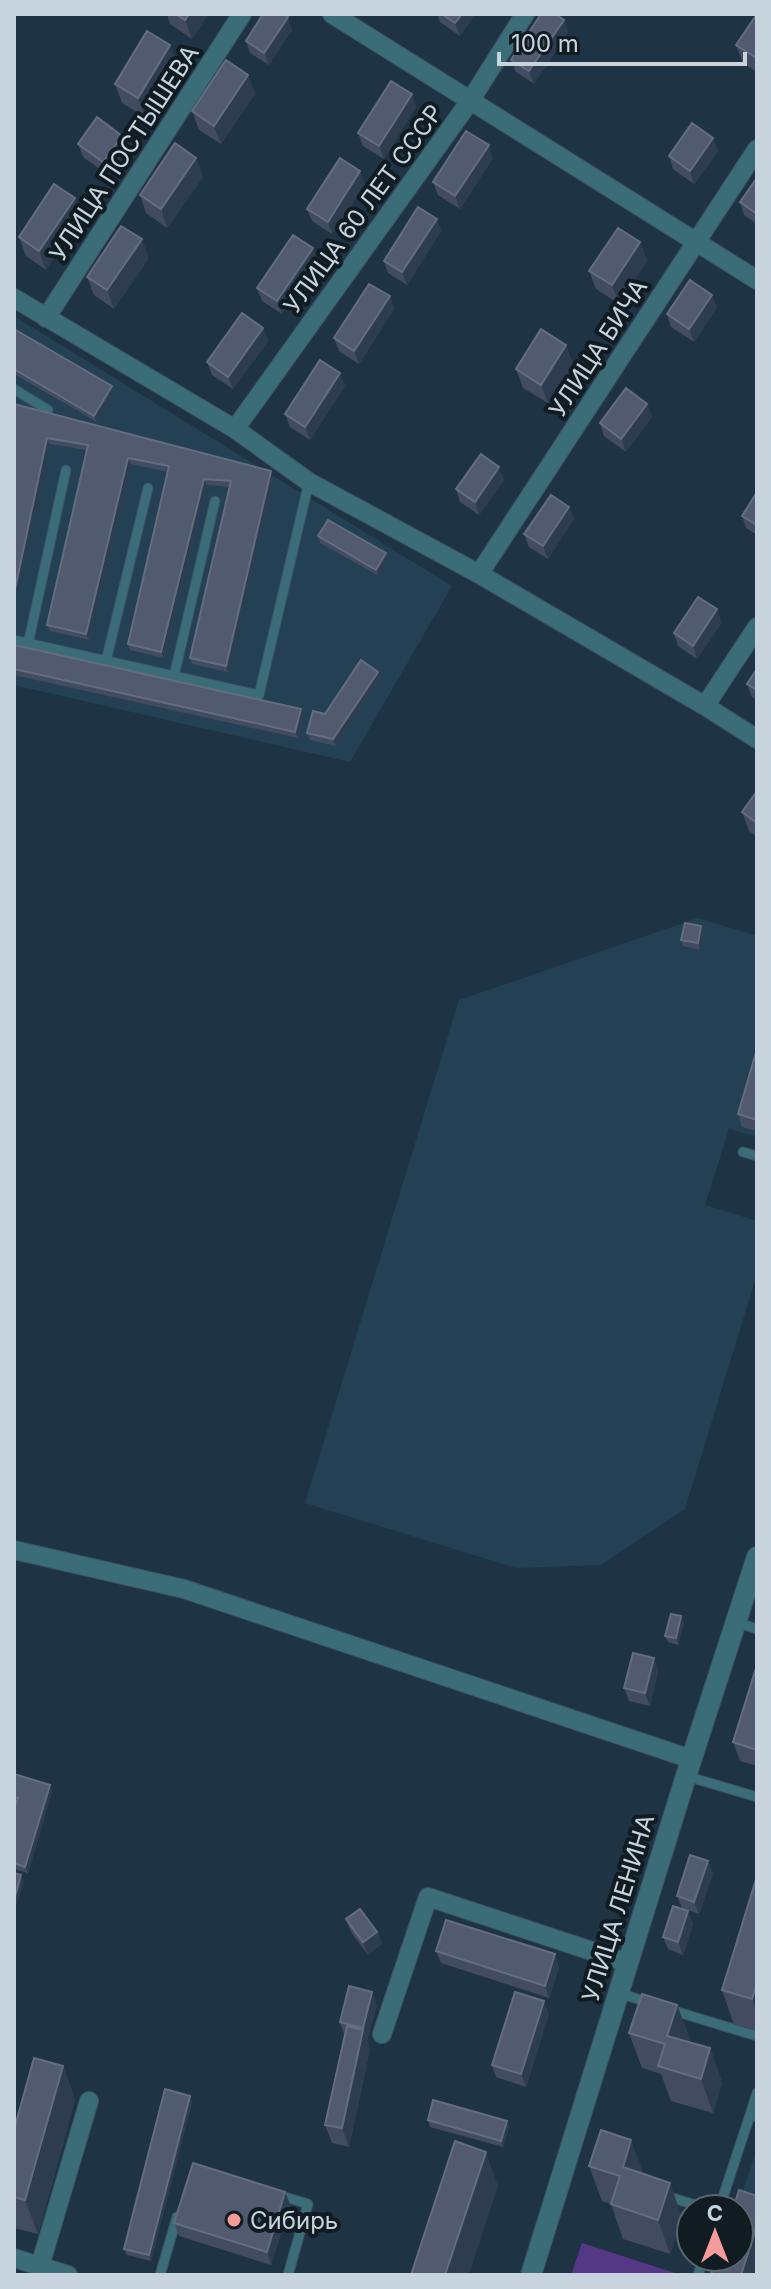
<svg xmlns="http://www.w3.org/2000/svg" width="771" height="2289" font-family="Inter,sans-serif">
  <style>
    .built { fill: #244054 }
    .green { fill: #543886 }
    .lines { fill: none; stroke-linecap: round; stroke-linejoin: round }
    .service-casing { stroke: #3c5160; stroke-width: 11 }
    .minor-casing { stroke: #3c5160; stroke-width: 20 }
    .tertiary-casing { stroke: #3c5160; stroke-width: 22 }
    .service { stroke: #3b6d78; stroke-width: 9 }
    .minor { stroke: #3b6d78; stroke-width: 18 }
    .tertiary { stroke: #3b6d78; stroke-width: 20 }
    .wall { fill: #434b60 }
    .shaded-wall { fill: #2e3c4f }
    .building { fill: #515a6e; stroke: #646d80; stroke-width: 2 }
    .poi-dot { fill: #f59b99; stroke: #111b22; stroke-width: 3 }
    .labels { text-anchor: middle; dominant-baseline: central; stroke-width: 8; stroke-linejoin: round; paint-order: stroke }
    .street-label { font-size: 24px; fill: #c7d4de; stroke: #111b22 }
    .poi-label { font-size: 24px; fill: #c7d4de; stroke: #111b22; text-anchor: start }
  </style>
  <rect width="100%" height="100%" fill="#1e3444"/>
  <path class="built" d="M14,316L452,586L350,762L14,685Z
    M698,918L757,936V1137L729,1129L705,1205L757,1221V1274L685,1509L601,1565L516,1568L305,1503L459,1000Z
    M755,2155L757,2275H708L714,2257H739L737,2209Z"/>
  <path class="green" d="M582,2243L681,2275H571Z"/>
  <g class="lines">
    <defs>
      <path id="service" d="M14,389L48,410
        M14,640L259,695L309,482
        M28,644L66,470
        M106,661L148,488
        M174,676L215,501
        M743,1152L757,1156
        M736,1622L757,1629
        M686,1776L757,1797
        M619,1993L650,2003
        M671,2010L757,2036
        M750,2115L757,2093
        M278,2195L308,2204L288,2275
        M666,2196L709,2209
        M719,2209L750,2115L757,2117
        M160,2275L177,2217
        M698,2275L704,2257"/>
      <path id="minor" d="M332,14L757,280
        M14,298L235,429L309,482L479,574L705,706L757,739
        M46,318L242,14
        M235,429L470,101L525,14
        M479,574L757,149
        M705,706L757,627
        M14,1550L184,1589L691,1759
        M382,2034L428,1897L628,1963
        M14,2258L68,2275
        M40,2266L89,2101"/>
      <path id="tertiary" d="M531,2275L686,1776L757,1557"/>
    </defs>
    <use href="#service" class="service-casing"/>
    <use href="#minor" class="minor-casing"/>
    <use href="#tertiary" class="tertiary-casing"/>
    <use href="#service" class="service"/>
    <use href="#minor" class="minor"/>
    <use href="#tertiary" class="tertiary"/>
  </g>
  <path class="wall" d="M167,14H208L192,39L170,24Z
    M437,14H475L460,36L440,22Z
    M757,14V72L743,63L736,45Z
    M564,20L568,32L534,84L516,72L511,60Z
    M292,30L269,65L250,53L246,41Z
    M177,63L145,117L122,103L115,84Z
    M248,75L255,94L221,144L199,130L192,111Z
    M412,94L416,107L384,159L363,146L358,133Z
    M78,144L127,148L108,175L83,157Z
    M718,151L694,184L673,169L669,156Z
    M196,158L203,177L167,228L146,213L140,195Z
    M493,158L460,209L438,195L433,182Z
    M757,178V224L744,215L740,202Z
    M365,184L332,234L312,221L307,209Z
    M75,198L82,217L46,270L26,256L19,237Z
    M441,231L407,285L388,273L384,261Z
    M640,242L647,261L619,304L596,289L589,271Z
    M313,248L317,260L282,314L262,301L257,288Z
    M149,258L114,309L94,295L87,277Z
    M390,296L394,309L359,364L339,351L334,338Z
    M717,307L694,342L671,327L667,314Z
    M263,328L268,341L233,389L212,375L207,362Z
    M14,329L112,386L114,392L97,422L14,374Z
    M566,345L573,364L548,403L523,388L516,369Z
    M345,386L310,440L290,427L285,414Z
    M14,404L273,478L228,672L192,664L190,658L229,487L207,485L164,658L130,650L128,644L168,472L131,464L89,640L50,631L47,625L86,450L49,444Z
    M647,404L652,417L626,452L604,436L600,423Z
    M504,480L479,515L460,502L456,489Z
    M757,492V535L746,528L742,516Z
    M569,507L574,519L548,559L529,547L524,534Z
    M318,536L386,553L388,559L379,576L320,543Z
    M722,622L697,659L678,646L674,633Z
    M14,645L301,709L303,715L298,738L14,675Z
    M757,669V700L752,697L747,684Z
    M378,672L380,678L336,746L310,740L307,733L325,714Z
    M757,791V837L749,831L742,812Z
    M701,926L704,933L700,950L683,946L681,940Z
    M757,1049V1131L742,1127L738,1114Z
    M684,1623L678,1645L668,1642L665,1636Z
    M654,1658L658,1671L650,1706L629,1701L624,1688Z
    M757,1665V1766L740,1761L733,1742Z
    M14,1774L52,1792L28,1873L14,1869V1809L16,1803L14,1802Z
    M713,1873L699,1914L682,1908L677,1896Z
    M757,1876V2031L734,2025L722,1990Z
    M688,1911L693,1924L683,1955L668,1949L663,1937Z
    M346,1919L377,1932L382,1944L368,1955L351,1932Z
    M436,1951L559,1967L549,1998L441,1963Z
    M377,2005L367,2040L370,2049L349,2147L332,2143L325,2125L344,2034L340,2022Z
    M677,2005L690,2039L689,2042L710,2048L722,2083L713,2113L671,2101L661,2074L642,2068L629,2033Z
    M549,2014L526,2087L496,2077L492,2065Z
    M63,2066L75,2100L38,2234L14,2228V2130Z
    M192,2102L151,2261L127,2255L124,2249Z
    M428,2120L507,2121L509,2127L503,2147L430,2127Z
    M589,2166L644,2174L682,2217L670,2254L623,2239L611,2204L602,2201Z
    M290,2204L271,2265L179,2236L174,2223Z"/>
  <path class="shaded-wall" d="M189,14H208L192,39L185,20Z
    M462,14H475L460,36L455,23Z
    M288,17L292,30L269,65L264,53Z
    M564,20L568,32L534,84L529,71Z
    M170,45L177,63L145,117L138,98Z
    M248,75L255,94L221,144L214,126Z
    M412,94L416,107L384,159L379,146Z
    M122,136L127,148L108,175L103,162Z
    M713,138L718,151L694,184L690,171Z
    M489,145L493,158L460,209L455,196Z
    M196,158L203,177L167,228L161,209Z
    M360,171L365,184L332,234L328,222Z
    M75,198L82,217L46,270L39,251Z
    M437,219L441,231L407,285L402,272Z
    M142,239L149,258L114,309L107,290Z
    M640,242L647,261L619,304L612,285Z
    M313,248L317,260L282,314L277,301Z
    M712,295L717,307L694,342L689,329Z
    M390,296L394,309L359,364L354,351Z
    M263,328L268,341L233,389L228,377Z
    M566,345L573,364L548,403L541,385Z
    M340,373L345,386L310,440L305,427Z
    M112,386L114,392L97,422L94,416Z
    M647,404L652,417L626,452L621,439Z
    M47,438L49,444L14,612V594Z
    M128,458L131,464L89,640L86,634Z
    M499,467L504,480L479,515L475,502Z
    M271,471L273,478L228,672L226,666Z
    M204,479L207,485L164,658L161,652Z
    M569,507L574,519L548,559L543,546Z
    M386,553L388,559L379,576L376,570Z
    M717,609L722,622L697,659L693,646Z
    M378,672L380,678L336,746L333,739Z
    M301,709L303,715L298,738L295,732Z
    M701,926L704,933L700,950L698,943Z
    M681,1616L684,1623L678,1645L676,1638Z
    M654,1658L658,1671L650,1706L645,1693Z
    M50,1785L52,1792L28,1873L25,1867Z
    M708,1861L713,1873L699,1914L694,1902Z
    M21,1875L24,1882L15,1910L14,1900Z
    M688,1911L693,1924L683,1955L678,1942Z
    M377,1932L382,1944L368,1955L363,1942Z
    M555,1954L559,1967L549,1998L545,1986Z
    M757,1983V2013L752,1999Z
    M372,1992L377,2005L367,2040L363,2028Z
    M544,2001L549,2014L526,2087L521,2074Z
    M677,2005L690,2039L680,2070L667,2036Z
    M363,2030L370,2049L349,2147L342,2128Z
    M710,2048L722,2083L713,2113L701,2079Z
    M63,2066L75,2100L38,2234L25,2200Z
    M190,2096L192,2102L151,2261L149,2255Z
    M507,2121L509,2127L503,2147L501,2141Z
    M631,2140L644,2174L623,2167Z
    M486,2152L498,2186L469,2275H445Z
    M670,2183L682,2217L670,2254L658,2220Z
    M285,2192L290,2204L271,2265L267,2252Z
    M757,2225V2265L754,2275H741Z"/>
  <path class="building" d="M176,14H189L185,20Z
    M263,14H283L288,17L264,53L246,41Z
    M442,14H462L455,23Z
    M541,14H555L564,20L529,71L511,60Z
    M757,14V53L755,57L736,45Z
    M147,31L170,45L138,98L115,84Z
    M226,60L248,75L214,126L192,111Z
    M391,81L412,94L379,146L358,133Z
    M97,117L122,136L103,162L78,144Z
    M692,123L713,138L690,171L669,156Z
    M466,131L489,145L455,196L433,182Z
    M175,143L196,158L161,209L140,195Z
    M340,158L360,171L328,222L307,209Z
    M757,178V214L740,202Z
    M54,184L75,198L39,251L19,237Z
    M418,207L437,219L402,272L384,261Z
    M121,226L142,239L107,290L87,277Z
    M618,228L640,242L612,285L589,271Z
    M293,235L313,248L277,301L257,288Z
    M690,280L712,295L689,329L667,314Z
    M369,284L390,296L354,351L334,338Z
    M242,313L263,328L228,377L207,362Z
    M14,329L112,386L94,416L14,369Z
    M541,329L566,345L541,385L516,369Z
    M320,360L340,373L305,427L285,414Z
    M626,388L647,404L621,439L600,423Z
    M14,404L271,471L226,666L190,658L231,481L204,479L161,652L128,644L169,466L128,458L86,634L47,625L88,445L47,438L14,594Z
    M481,454L499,467L475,502L456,489Z
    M757,492V525L742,516Z
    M551,495L569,507L543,546L524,534Z
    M328,520L386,553L376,570L318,536Z
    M698,597L717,609L693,646L674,633Z
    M14,645L301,709L295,732L14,669Z
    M361,660L378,672L333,739L307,733L313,711L325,714Z
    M757,669V690L747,684Z
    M757,791V823L742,812Z
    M685,923L701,926L698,943L681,940Z
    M757,1049V1120L738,1114Z
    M671,1614L681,1616L676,1638L665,1636Z
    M633,1653L654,1658L645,1693L624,1688Z
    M757,1665V1750L733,1742Z
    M14,1774L50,1785L25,1867L14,1863V1809L18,1798L14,1797Z
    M690,1855L708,1861L694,1902L677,1896Z
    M14,1873L21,1875L14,1900Z
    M757,1876V1983L752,1999L722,1990Z
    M673,1906L688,1911L678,1942L663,1937Z
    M360,1909L377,1932L363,1942L346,1919Z
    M446,1920L555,1954L545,1986L436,1951Z
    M349,1986L372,1992L363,2028L340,2022Z
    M515,1992L544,2001L521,2074L492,2065Z
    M642,1994L677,2005L667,2036L710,2048L701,2079L658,2066L665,2044L629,2033Z
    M347,2026L363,2030L342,2128L325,2125Z
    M34,2058L63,2066L25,2200L14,2197V2130Z
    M165,2089L190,2096L149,2255L124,2249Z
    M433,2100L507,2121L501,2141L428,2120Z
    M601,2130L631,2140L623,2167L670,2183L658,2220L611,2204L620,2176L589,2166Z
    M455,2141L486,2152L445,2275H411Z
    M193,2163L285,2192L267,2252L174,2223Z
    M739,2190L757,2196V2225L741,2275H711L717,2257H739V2209H733Z"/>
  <circle class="poi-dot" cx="234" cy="2220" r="8"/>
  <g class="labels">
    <g class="street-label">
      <text transform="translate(124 153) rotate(-57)">УЛИЦА ПОСТЫШЕВА</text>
      <text transform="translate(363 209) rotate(-54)">УЛИЦА 60 ЛЕТ СССР</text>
      <text transform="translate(598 348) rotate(-57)">УЛИЦА БИЧА</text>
      <text transform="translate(618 1908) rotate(-73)">УЛИЦА ЛЕНИНА</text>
    </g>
    <g class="poi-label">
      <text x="250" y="2220">Сибирь</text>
    </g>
  </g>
  <rect width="771" height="2289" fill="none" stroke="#c7d4de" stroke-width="32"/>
  <g transform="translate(715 2233)"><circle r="38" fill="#111b22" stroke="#5a656d" stroke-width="2"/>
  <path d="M0-6L14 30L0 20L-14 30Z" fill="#f59b99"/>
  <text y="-12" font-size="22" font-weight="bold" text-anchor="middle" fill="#c7d4de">С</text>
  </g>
  <path d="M499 52v12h246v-12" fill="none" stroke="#c7d4de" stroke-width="4"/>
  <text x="511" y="52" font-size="24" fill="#c7d4de" stroke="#111b22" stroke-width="6" paint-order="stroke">100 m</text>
</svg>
